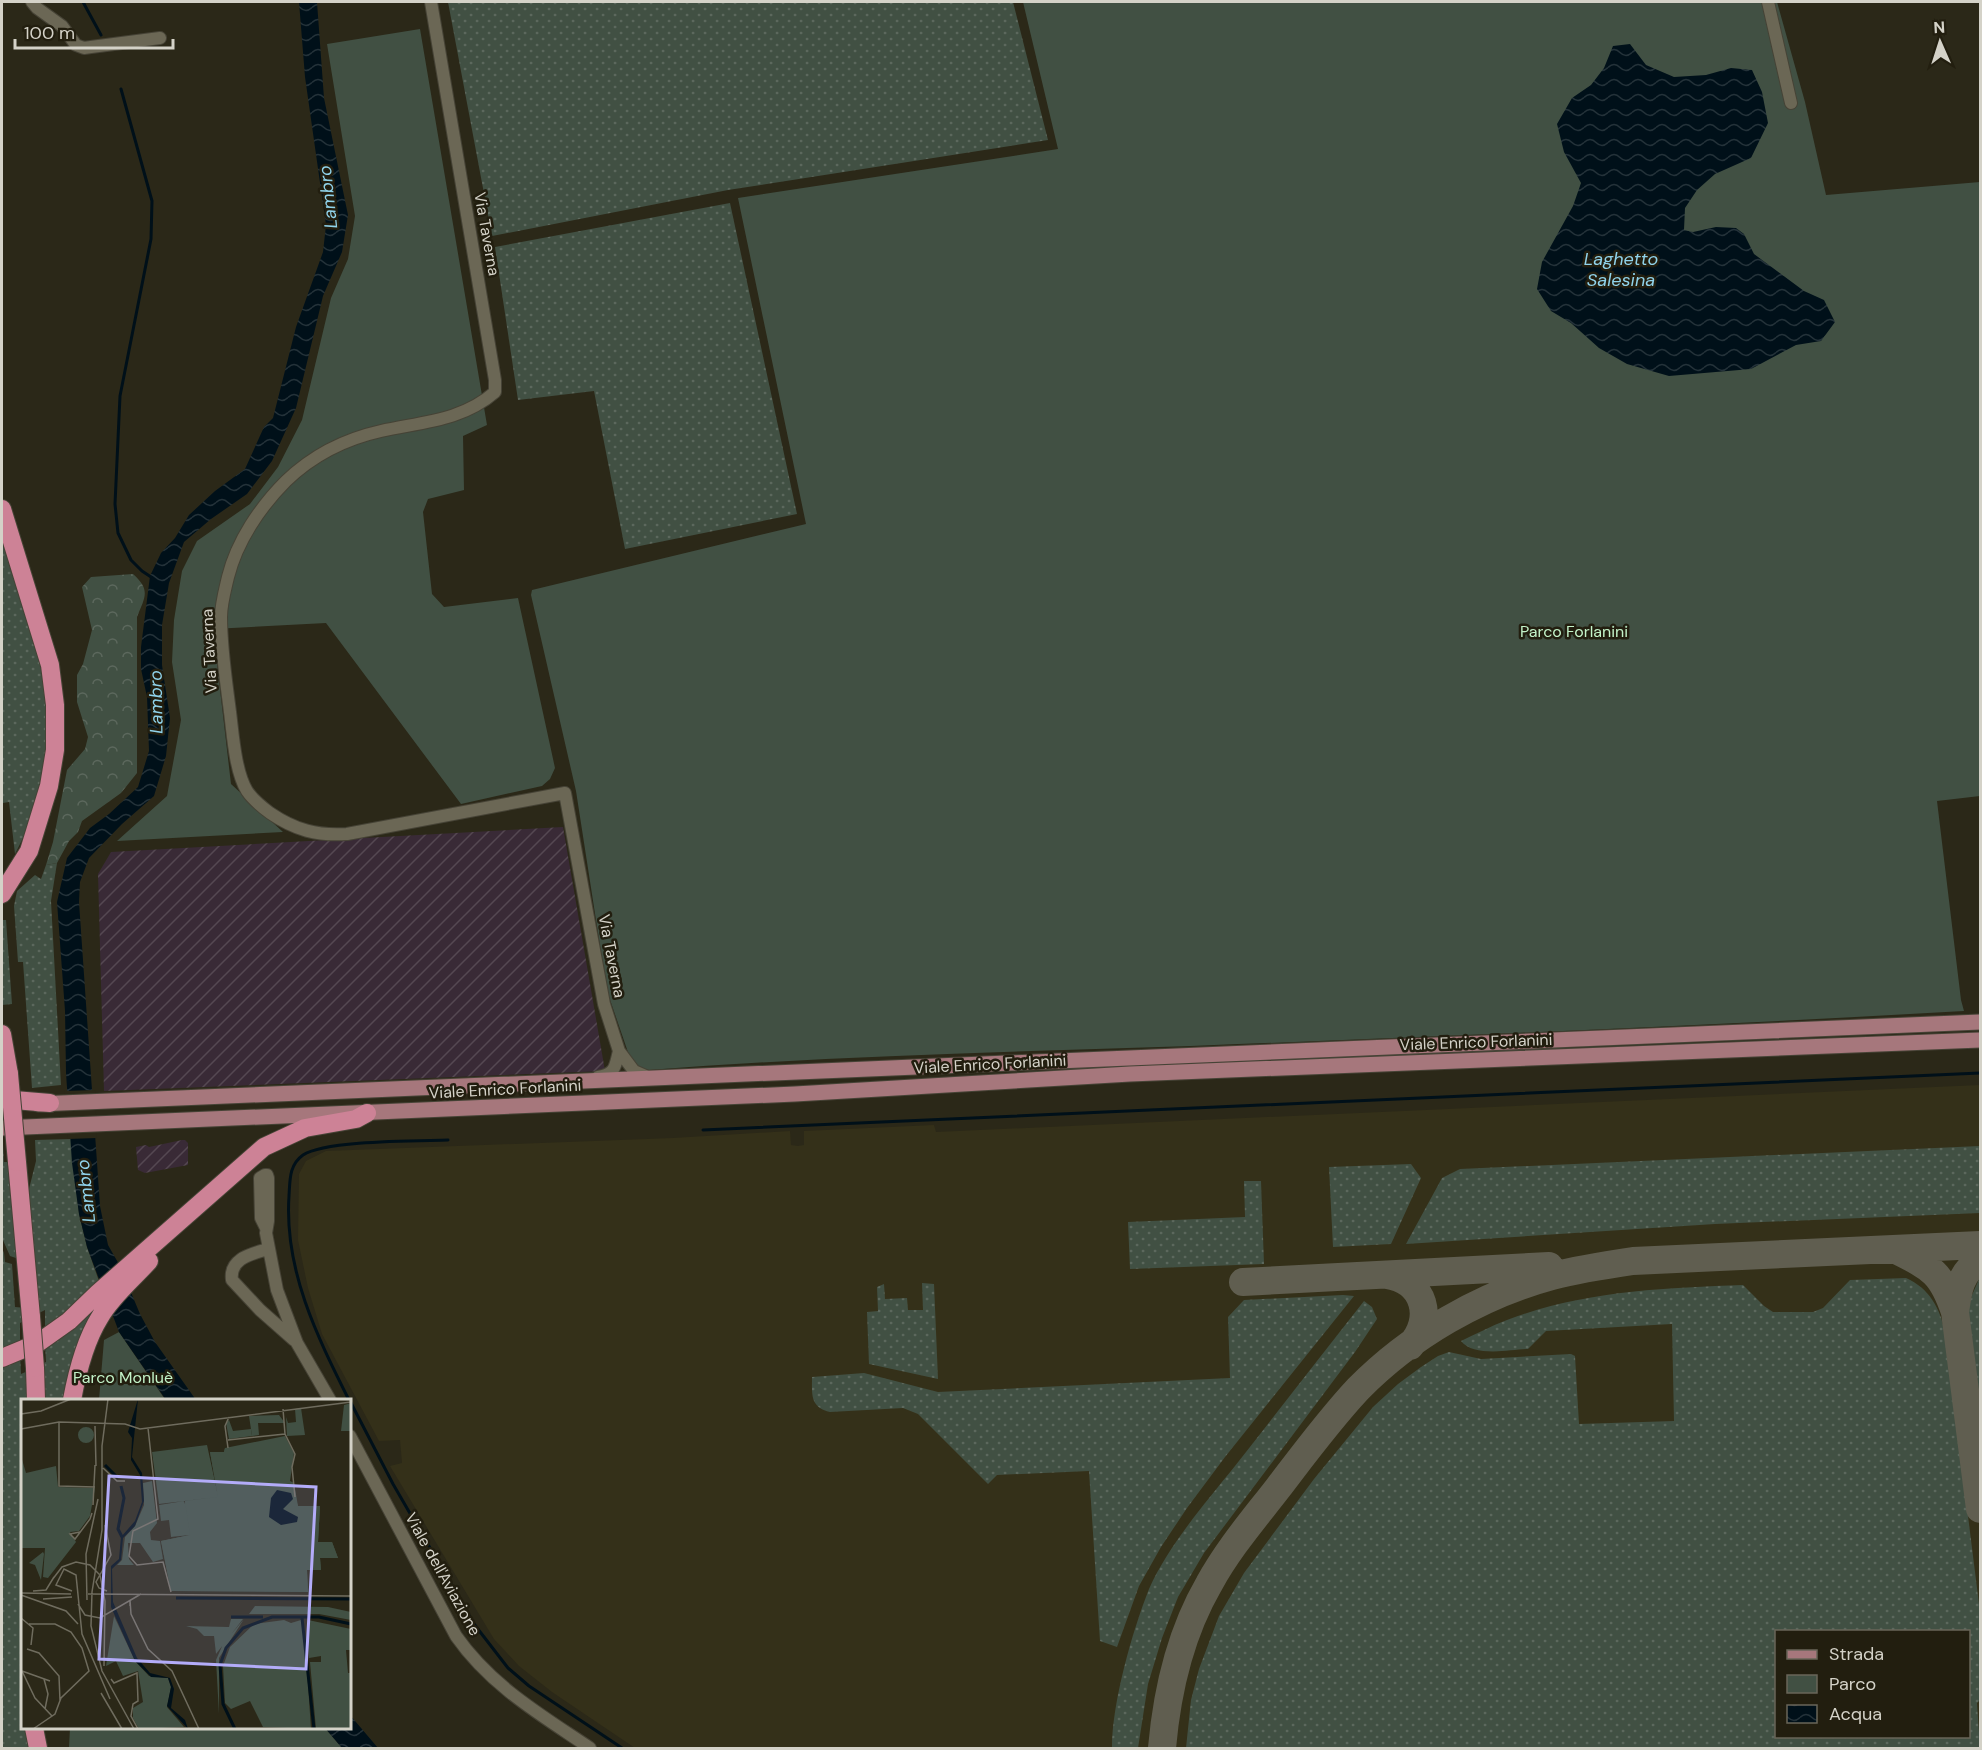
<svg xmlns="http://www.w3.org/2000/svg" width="1982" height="1750" font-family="'DM Sans',sans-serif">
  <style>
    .built { fill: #343019; fill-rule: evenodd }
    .industrial { fill: url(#industrial-furrows) }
    .grass { fill: url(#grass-dots); fill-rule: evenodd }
    .forest { fill: url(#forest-crowns) }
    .green { fill: #415043 }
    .water { fill: url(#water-waves) }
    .pier { fill: #2b2818 }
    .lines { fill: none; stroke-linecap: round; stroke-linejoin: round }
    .stream { stroke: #001019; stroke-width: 3 }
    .taxiway { stroke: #605e50; stroke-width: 28 }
    .street-casing { stroke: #464336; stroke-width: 14 }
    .primary-casing { stroke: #464336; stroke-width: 17 }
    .highway-casing { stroke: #464336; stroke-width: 20 }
    .street { stroke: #6b6755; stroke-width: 12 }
    .primary { stroke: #a6777c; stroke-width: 15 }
    .highway { stroke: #cd8296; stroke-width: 18 }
    .highway-bridge-casing { stroke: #464336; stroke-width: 20; stroke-linecap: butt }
    .highway-bridge { stroke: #cd8296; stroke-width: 18 }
    .labels { text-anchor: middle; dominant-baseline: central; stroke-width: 5; stroke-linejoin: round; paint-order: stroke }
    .street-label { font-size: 16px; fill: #d4d2c8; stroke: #221e0f }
    .park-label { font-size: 16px; fill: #c3f3c9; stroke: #221e0f }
    .water-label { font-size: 18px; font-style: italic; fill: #90d3eb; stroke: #221e0f }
    .inset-river { fill: none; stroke: #001019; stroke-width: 3 }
    .inset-road { fill: none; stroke: #6f6c5e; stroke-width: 1.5 }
    .view { fill: #b3acf9; fill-opacity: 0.15; stroke: #b3acf9; stroke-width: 3 }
    .inset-edge { fill: none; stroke: #d4d2c8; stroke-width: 3 }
  </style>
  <defs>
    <pattern id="industrial-furrows" width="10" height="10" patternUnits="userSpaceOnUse" patternTransform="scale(1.5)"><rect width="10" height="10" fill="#392a36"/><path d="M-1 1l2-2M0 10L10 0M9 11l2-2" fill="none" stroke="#554852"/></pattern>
    <pattern id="grass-dots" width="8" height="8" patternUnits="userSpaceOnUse" patternTransform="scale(1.5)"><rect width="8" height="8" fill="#415043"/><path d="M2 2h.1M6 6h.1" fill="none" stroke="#5c685d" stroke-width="1.8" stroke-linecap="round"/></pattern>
    <pattern id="forest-crowns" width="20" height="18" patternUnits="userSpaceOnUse" patternTransform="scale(1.5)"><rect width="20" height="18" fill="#415043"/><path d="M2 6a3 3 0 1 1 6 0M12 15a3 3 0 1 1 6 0" fill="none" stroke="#5c685d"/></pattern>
    <pattern id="water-waves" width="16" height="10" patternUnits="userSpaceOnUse" patternTransform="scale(1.5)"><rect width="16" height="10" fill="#001019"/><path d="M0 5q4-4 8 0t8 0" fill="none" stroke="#243239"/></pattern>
  </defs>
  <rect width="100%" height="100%" fill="#2b2818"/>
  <path class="built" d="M1980,1085V1748H635L552,1692L519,1666L494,1639L390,1466L402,1463L400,1440L379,1441L322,1334L308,1288L298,1240L299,1174L306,1161L326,1151L673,1138L790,1131L791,1145L798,1146L804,1145V1131L934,1125L936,1132ZM1776,1632H1968V1736H1776Z"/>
  <path class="industrial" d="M563,827L605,1071L104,1091L98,874L111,852Z
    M182,1140H185L188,1143V1165L145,1173L138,1170L136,1147L146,1145L149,1147Z"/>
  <path class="grass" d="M448,2H1013L1048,140L728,190L492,236Z
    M730,203L797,514L625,549L594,391L518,400L495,247Z
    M2,526L45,660L51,742L33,818L15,854L9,802L3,803L2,788Z
    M57,863L51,901L61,1085L32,1088L23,962H18L14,906L17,891L35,875L41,879L46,865Z
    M2,920H6L12,1004L2,1005Z
    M71,1139L79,1214L87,1247L100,1284L52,1325L45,1327V1310L39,1313L30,1202L29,1189L36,1161L35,1140Z
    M2,1142H3L4,1162H10L19,1259L10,1256L2,1238Z
    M1980,1146V1213L1715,1224L1406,1244L1442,1178L1460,1169Z
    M1411,1164L1421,1178L1391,1244L1333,1247L1329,1167Z
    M1244,1181H1261L1264,1264L1130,1269L1128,1222L1245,1217Z
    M2,1249L4,1253L5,1262L12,1264L15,1307L26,1308L27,1319L20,1323V1342L2,1351Z
    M1980,1277V1421L1968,1327V1311L1972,1295Z
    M1906,1278C1929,1288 1940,1308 1945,1332L1980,1612V1700L1977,1703L1980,1748H1186L1191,1700L1199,1669L1219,1616L1244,1573L1314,1479L1373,1407L1398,1384L1421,1367L1438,1356L1449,1352L1481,1359L1571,1354L1575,1356L1579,1424L1674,1421L1672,1324L1546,1331L1528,1349C1509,1350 1473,1357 1461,1341C1476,1334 1491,1326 1507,1320C1583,1291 1663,1288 1743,1285L1764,1306L1773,1312H1813L1823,1308L1850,1280ZM1776,1632H1968V1736H1776Z
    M922,1283L934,1284L938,1379L869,1364L867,1312L878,1311L877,1287L884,1284L885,1299L907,1298L908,1310H923Z
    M1343,1295L1354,1296L1225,1457L1187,1508L1161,1547L1139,1586L1117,1647L1100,1641L1089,1471L997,1475L988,1484L918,1414L903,1408L830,1412C810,1407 812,1395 812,1377L864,1373L938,1392L1230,1378L1228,1317L1244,1300Z
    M1364,1301L1372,1307L1377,1319L1355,1352L1204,1553L1178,1597L1162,1638L1148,1684L1138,1748H1112C1112,1703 1132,1632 1149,1589C1168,1546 1206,1502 1235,1466C1278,1411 1321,1356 1364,1301Z
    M98,1303L67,1400H41V1364L46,1362L45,1344Z
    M20,1353L21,1374L30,1370V1400H22V1728H29L31,1748H2V1361Z"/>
  <path class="forest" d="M133,574C151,590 145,597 137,617V773L121,793L82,821L78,832L69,841L57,863L46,865L53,842L67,770L85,749L88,737L77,702V675L83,664L92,630L82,587L91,577Z"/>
  <path class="green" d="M1023,2H1777L1805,102L1826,195L1980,182V796L1937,801L1961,1000L1964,1011C1706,1026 1449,1036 1191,1046C1010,1052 829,1056 649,1070L638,1068L630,1058L607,991L576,791L531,595L532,590L806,524L738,198L1058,149Z
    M420,29L487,425L463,436L464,490L428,499L423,512L432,594L444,607L518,598L555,768L550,779L542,786L461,804L326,623L213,629L231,784L283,832L117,841L167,796L181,720L172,662L174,620L182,571L197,541L250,504L278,467L302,420L331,298L348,259L355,216L327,44Z
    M119,1332L164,1398L166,1400H99L104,1340Z
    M70,1728H325L342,1748H69Z"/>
  <path class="water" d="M299,2H317L324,98L348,215L342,252L323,296L296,408L272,461L247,494L211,519L184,542L169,583L162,625V665L170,718L166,756L154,796L122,824L89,858L80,882L79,902L100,1206L108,1245L120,1266L140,1314L155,1342L196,1400H166L119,1332L87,1247L79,1214L72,1163L66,1073L65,1011L57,902L67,858L90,828L109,814L138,787L149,751L147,697L141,669V647L150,576L161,553L175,538L189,515L215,491L245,469L264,427L273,418L296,327L323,252L326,225L305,77Z
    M1630,44L1646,65L1674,77L1706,75L1731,68L1752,70L1762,92L1768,123L1751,158L1715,174L1697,190L1685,208L1684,230L1693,232L1716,227L1736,228L1744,234L1754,254L1804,291L1824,300L1835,322L1821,341L1796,345L1751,369L1669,376L1627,364L1599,348L1571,323L1551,311L1537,289L1542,262L1573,206L1581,183L1564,152L1557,124L1572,98L1591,85L1604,68L1613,46Z
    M350,1715L378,1748H342L325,1728H350Z"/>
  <path class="pier" d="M95,1090L97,1138L68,1139L64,1091Z"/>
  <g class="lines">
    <path class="stream" d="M83,2L101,35
      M121,89L152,201L151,239L120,396L115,504L118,533L131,560L142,571L151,577
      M703,1130L1980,1073
      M349,1400C317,1336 284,1270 289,1196C290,1180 289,1165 303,1155C325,1140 418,1141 448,1140
      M350,1401L393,1484L474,1624L508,1668L529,1686L622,1748"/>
    <path class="taxiway" d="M1896,1250C1932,1268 1942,1273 1955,1312L1980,1509
      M1387,1275C1425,1281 1435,1319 1410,1346
      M1243,1282L1549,1266
      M1955,1312C1958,1290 1960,1273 1980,1260
      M1162,1748C1167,1691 1180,1634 1209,1584C1228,1549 1254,1519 1278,1488C1304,1454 1329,1420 1358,1389C1410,1336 1481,1295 1552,1276C1579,1269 1606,1265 1633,1261L1980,1245"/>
    <defs>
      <path id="street" d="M32,2L37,8L62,26L76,45L84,48L91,47L160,38
        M431,2L495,380V392C462,421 421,422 381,431C345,439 313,455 286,481C260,507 237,541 228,577C225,590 221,604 221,617C221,649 226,680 230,712C233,735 235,771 247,791C253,800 262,807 270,813C295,830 317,836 347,834L565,793L604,1004L619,1051L634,1071L650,1078
        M1768,2L1791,103
        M598,1077C616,1074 615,1066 619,1051
        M266,1228L261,1218L260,1178L265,1175H267L268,1178V1221L266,1233L277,1290L297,1343L330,1400
        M268,1249C252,1254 229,1258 232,1280L260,1310L294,1340
        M350,1436L456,1636C491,1686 541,1715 590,1748"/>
      <path id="primary" d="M38,1104L1980,1022
        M2,1128L795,1094L1130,1074L1980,1040"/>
      <path id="highway" d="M2,509L50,665L55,705V750L49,786L29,851L2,894
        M2,1034L9,1074
        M2,1099L50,1103
        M17,1162L31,1317
        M2,1358L38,1343L69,1321L98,1293L264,1147L305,1128L356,1119L367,1113
        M35,1368L36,1400
        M72,1400C77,1373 85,1341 100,1317C112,1296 133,1279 149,1261
        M34,1728L38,1748"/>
    </defs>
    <use href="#street" class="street-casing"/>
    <use href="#primary" class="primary-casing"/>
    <use href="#highway" class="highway-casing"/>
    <use href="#street" class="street"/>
    <use href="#primary" class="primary"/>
    <use href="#highway" class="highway"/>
    <defs>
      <path id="highway-bridge" d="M9,1074L17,1162
        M31,1317L35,1368"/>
    </defs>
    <use href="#highway-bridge" class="highway-bridge-casing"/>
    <use href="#highway-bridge" class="highway-bridge"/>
  </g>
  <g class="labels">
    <g class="street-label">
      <text transform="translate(487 234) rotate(80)">Via Taverna</text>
      <text transform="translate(209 651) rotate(-93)">Via Taverna</text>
      <text transform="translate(612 956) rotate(79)">Via Taverna</text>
      <text transform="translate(1476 1042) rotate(-2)">Viale Enrico Forlanini</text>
      <text transform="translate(990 1064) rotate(-3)">Viale Enrico Forlanini</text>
      <text transform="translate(505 1089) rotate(-3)">Viale Enrico Forlanini</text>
      <text transform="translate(443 1574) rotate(61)">Viale dell'Aviazione</text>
    </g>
    <g class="park-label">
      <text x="1574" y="631">Parco Forlanini</text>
      <text x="123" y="1377">Parco Monluè</text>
    </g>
    <g class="water-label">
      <text transform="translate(328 197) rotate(-96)">Lambro</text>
      <text x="1621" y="259">Laghetto<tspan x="1621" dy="21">Salesina</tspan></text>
      <text transform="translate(156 702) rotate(-91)">Lambro</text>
      <text transform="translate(86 1191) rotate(-96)">Lambro</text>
    </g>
  </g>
  <g transform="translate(21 1399)">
    <rect width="330" height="330" fill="#2b2818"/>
    <path d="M280,9L284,36L266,37L265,18L267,24L275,23L274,10ZM258,16L264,24H237L238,36L231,37L228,17ZM186,46L196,92L189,53H203L204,49L273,84L277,107H299L297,143H311L317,159H299L300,171H286L287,193L150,192L140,142L169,136L150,138L148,121L140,122L138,106L163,102L164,105V102L197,98L138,105L131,53ZM234,207L307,208L330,213V221L298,215H228ZM210,220H222L195,255L193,237H183L176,230L165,227L208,228ZM223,220L198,259V315L195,261L202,245ZM263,221L270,224L280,221L283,226L290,330L242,328L229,302L210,310L204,304L202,267L209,248L233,225ZM287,221L330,230V251H325L327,274H330V330H295L289,263H300V257L288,259Z" fill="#415043"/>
    <path d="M57 36a8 8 0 1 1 16 0a8 8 0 1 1-16 0ZM22,153L23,155L20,181L14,166L8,164Z" fill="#415043"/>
    <path d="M330,4V32H320L323,6ZM208,21L212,32L230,30L231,37L208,40L205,24ZM264,37L273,54L269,82L277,107H299L297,143H311L317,159H299L300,171H286L287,193L150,192L140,142L169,136L164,102L197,98L189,53H203L204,49ZM0,57L5,74L35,67L37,88L74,89L69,117L58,132L49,133L55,143L27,179L22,178L24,149H0ZM131,82L136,124L129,133L130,141L139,142L142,160L132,163L119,144H107L108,160L113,166H96L101,161L104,138L114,127L123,106L122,84ZM93,217L114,262L128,277L147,279L150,288L146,308L163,328L118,330L112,319V309L122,303L117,272L102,277L95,262L85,267Z" fill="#415043"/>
    <path d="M117,0L111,58L121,74L123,102L114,127L102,139L100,161L91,170L92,203L116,259L129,274L149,279L153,290L150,309L164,321L167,330L146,307L150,288L147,279L130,278L114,262L90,208V167L98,160L100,138L114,122L121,103L119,76L110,61L111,39L107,33ZM256,91L270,94L272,100L262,110L277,118L276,123L260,126L248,118L250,99Z" fill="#001019"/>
    <path class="inset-river" d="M84,66L97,79M100,87L103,99L97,130L101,138M155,199L330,200M210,218H242M281,219L293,330M214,330L202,305L199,266L205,249L222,229L251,218H298L330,225"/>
    <path class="inset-road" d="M87,0L81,47V131L71,193L70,227L81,272L113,330M262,10L264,35L274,55L271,68L274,98M0,15L20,12L50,0M38,23V87L74,88M74,27L75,67M127,29L137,120L112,132L108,157L116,166L142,163L150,193M0,30L38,23L104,25L119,30L330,3M207,41L264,35M207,49L204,27L208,18M82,69L96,82H104M72,106L74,66M84,126L90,156L75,183L78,189L86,192M59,133L49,135L54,140L69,120L71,114M31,181L41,168L55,163L69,166L79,176L84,202L83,267M12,192L25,191L33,178M51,192L35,186L43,170L55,176L61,235L89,300M1,194L50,195M67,195L330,197M0,196L45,212L57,225M22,200L51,198M66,201L65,155L77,100M57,205L64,216L79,219L120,195M109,207V201L110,215L127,250L151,272L178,330M0,219L12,229L10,246M8,225H34L50,233L61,249L68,272L40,299L34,315L12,330M6,250L18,254L38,277L39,302M1,272L14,299L31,317M1,272L29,282M23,280L27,295L24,310M90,280L93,284L116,274L117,302L112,305L110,317L117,330M80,294L101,330"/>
    <path class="view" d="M88,77L295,88L285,270L78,260Z"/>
    <rect width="330" height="330" class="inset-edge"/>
  </g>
  <rect width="1982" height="1750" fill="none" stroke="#d4d2c8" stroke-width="6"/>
  <rect x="1775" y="1630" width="195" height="108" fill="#221e0f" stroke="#696659" stroke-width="1.5"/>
  <rect x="1787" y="1650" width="30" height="9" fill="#a6777c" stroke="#696659" stroke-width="1.5"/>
  <text x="1829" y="1660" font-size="18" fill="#d4d2c8">Strada</text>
  <rect x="1787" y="1675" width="30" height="18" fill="#415043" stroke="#696659" stroke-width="1.5"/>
  <text x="1829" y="1690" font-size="18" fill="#d4d2c8">Parco</text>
  <rect x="1787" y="1705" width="30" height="18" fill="url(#water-waves)" stroke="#696659" stroke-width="1.5"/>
  <text x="1829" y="1720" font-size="18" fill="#d4d2c8">Acqua</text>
  <g transform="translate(1940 42) rotate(357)" stroke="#221e0f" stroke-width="4.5" paint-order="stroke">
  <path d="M0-4.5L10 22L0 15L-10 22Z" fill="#d4d2c8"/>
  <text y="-9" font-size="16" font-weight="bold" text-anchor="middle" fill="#d4d2c8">N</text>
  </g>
  <path d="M15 39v9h158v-9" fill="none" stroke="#d4d2c8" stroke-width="3"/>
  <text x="24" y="39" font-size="18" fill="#d4d2c8" stroke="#221e0f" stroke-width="4.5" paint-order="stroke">100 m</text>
</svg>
